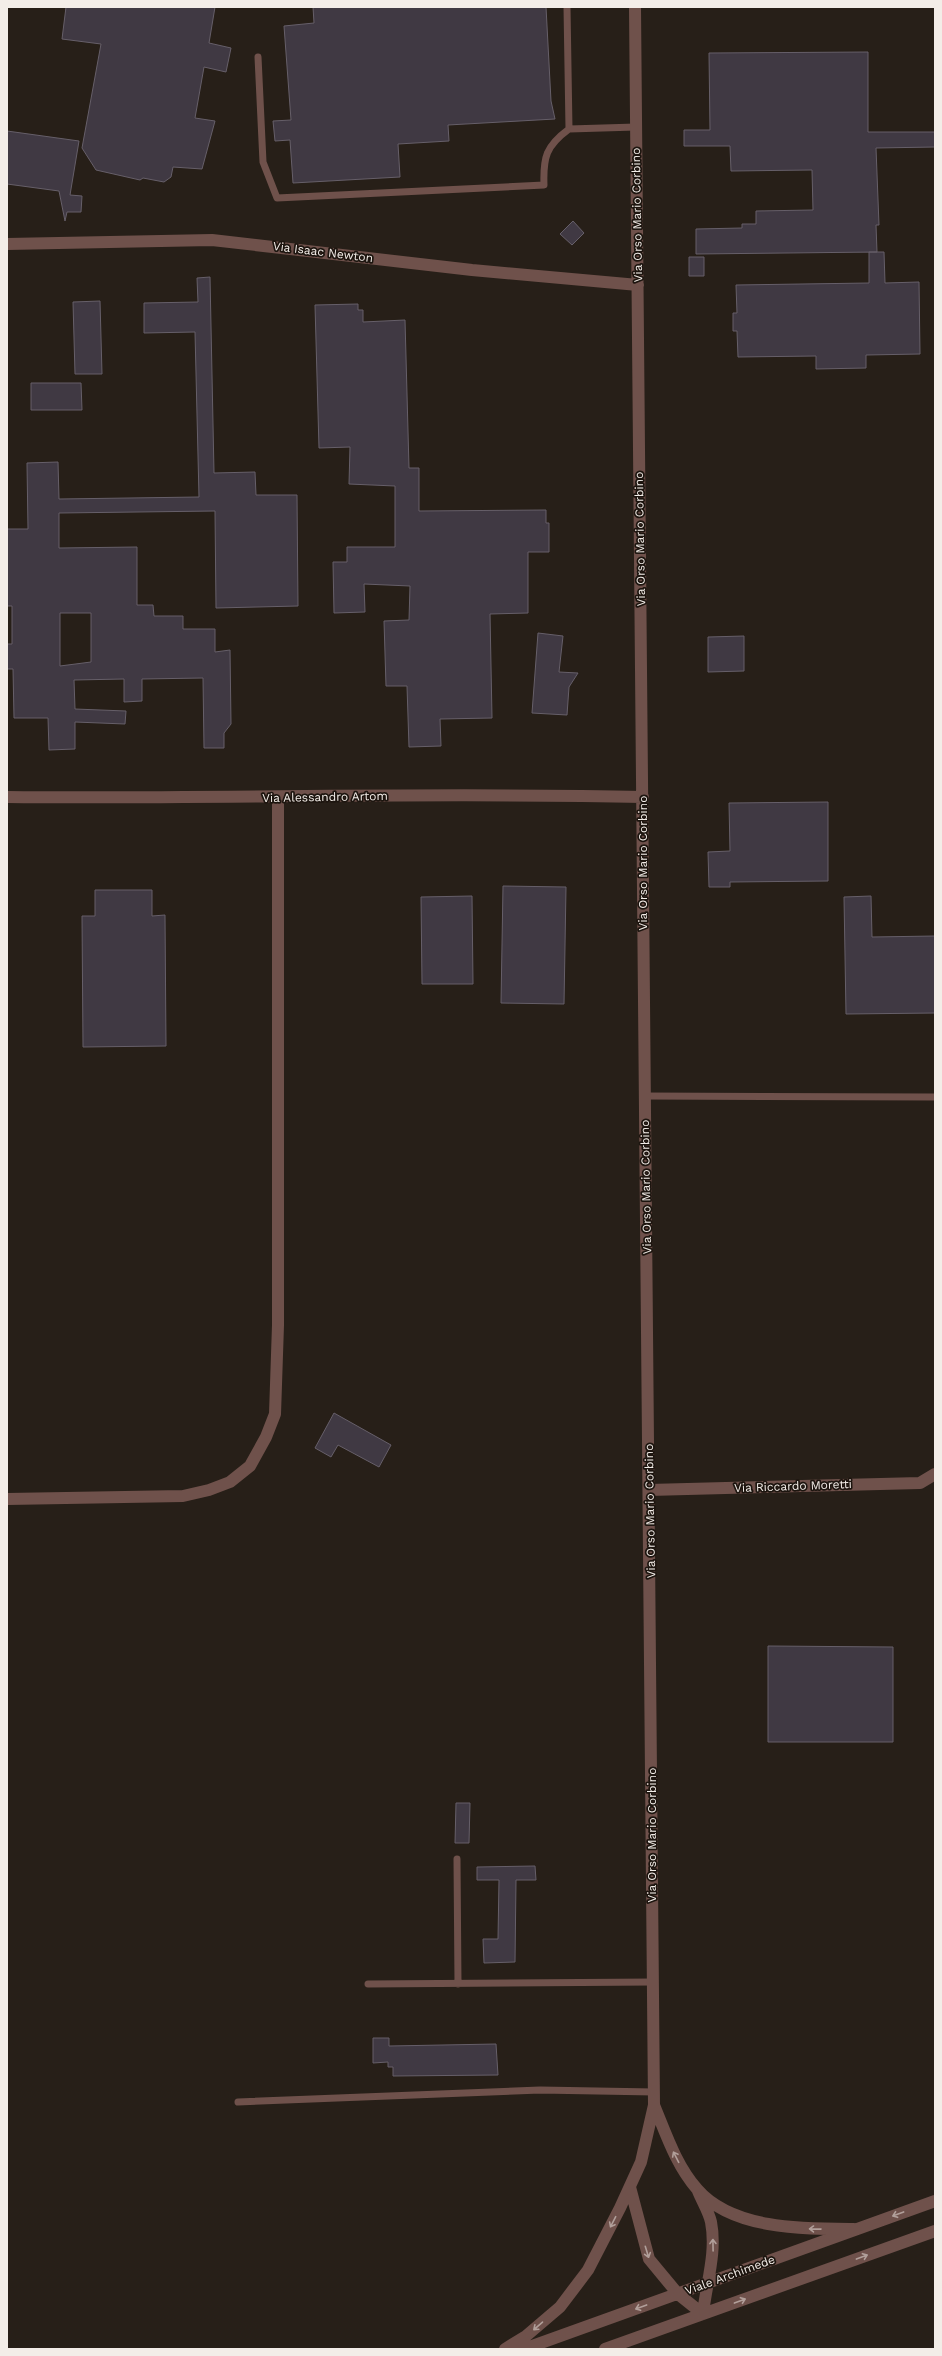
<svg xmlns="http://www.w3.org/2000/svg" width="942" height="2356" font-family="'Work Sans',sans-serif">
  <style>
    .building { fill: #403943; stroke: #665f69; fill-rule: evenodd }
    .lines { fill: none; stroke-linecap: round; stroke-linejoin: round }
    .lane { stroke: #6f514b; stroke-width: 7 }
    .street { stroke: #6f514b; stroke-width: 12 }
    .oneway { stroke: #b19f9a }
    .labels { text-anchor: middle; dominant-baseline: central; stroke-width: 3.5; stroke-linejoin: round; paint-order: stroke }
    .street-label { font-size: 12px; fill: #f3ede8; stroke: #1d150f }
  </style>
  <rect width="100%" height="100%" fill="#271f18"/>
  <path class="building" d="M66,7H215L209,43L231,48L226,72L204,67L195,118L215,121L202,169L173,167L171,177L164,182L143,178L140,180L96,170L82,148L101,44L62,39Z
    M313,7H546L551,101L555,119L448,125L449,141L398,144L400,177L293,183L290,140L275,141L273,121L291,120L284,26L314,23Z
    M868,52V132H935V147L876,148L879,225H876L877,252L696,254V229L742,228V224H756V211L813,210L812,170L731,171L730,146H684V130H710L709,53Z
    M7,131L79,141L70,195L82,196L81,212H67L65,221L59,191L7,184Z
    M573,221L584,233L572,245L560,234Z
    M869,252H884L885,283L919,282L920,354L866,355V368L816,369V356L738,357L737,331H733V313H737L736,285L869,283Z
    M689,257H704V276H689Z
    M210,277L214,473L255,472L256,495H297L298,606L216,608L215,511L59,513V548L137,547V605H153L154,616H183V629H215V652L230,650L231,724L224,733V748H204L203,678L142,679V701L124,702V679L74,680L75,709L126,711L125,724L75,722V749L49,750L48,718H14L13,669H7V644H12V606H7V529H28L27,463L58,462L59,499L199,497L195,332L144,333V303L198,302L197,278ZM60,613H91V662L60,666Z
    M100,301L102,374H75L73,302Z
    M358,304V310H363V322L405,320L409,468H419V511L546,510V523H549V552H528V613L490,614L492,718L440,719L441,746L409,747L407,686H386L384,621L409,620L410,586L364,584L365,612L334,613L333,562H347V547H395V486L349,484L350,447L319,448L315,305Z
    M31,383H81L82,410H31Z
    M538,633L563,636L559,672L578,673L569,687L567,715L532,713Z
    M744,636V671L708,672V637Z
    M828,802V881L730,882V887H709L708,852L730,851L729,803Z
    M503,886L566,887L564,1004L501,1003Z
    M95,890H152V916L165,915L166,1046L83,1047L82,916H95Z
    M472,896L473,984H422L421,897Z
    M871,896L872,937L935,936V1013L846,1014L844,897Z
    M334,1413L391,1445L379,1467L338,1445L331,1457L315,1448Z
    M768,1646L893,1647V1742H768Z
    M456,1803H470L469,1843H455Z
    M535,1866L536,1880H516L515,1962L484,1963L483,1939H498L499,1880H477V1867Z
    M373,2038H389V2046L496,2044L498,2075L393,2076V2067H388V2062L373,2063Z"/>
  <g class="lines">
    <path class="lane" d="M567,7L569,129L636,127
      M258,57L263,162L277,198L544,185C543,157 546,146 569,129
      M645,1096L935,1097
      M457,1859L458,1984
      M368,1984L653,1982
      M238,2102L540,2090L654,2092"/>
    <path class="street" d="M635,7L654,2105C666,2134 676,2165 697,2189C732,2230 805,2229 854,2229
      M7,244L212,240L472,270L638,285
      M7,797C219,799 431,792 643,797
      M649,1490L920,1483L935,1474
      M7,1499L183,1496L209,1490L230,1482L250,1466L266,1437L275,1414L278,1325V798
      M630,2187L649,2259L678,2294L703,2314
      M698,2191C702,2201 709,2212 711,2222C717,2253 706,2284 703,2314
      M505,2349L526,2336L560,2307L588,2270L620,2208L641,2162L654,2105
      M524,2349L935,2201
      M605,2349L935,2231"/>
  </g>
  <defs><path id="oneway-shaft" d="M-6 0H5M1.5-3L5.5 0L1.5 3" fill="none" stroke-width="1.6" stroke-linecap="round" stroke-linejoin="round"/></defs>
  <g class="oneway">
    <use href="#oneway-shaft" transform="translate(676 2157) rotate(-117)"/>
    <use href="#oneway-shaft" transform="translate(898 2214) rotate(160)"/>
    <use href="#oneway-shaft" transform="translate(613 2222) rotate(117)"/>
    <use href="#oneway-shaft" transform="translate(815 2229) rotate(-179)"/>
    <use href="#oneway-shaft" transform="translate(713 2245) rotate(-91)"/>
    <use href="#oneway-shaft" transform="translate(647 2252) rotate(73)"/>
    <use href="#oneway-shaft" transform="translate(862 2257) rotate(-20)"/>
    <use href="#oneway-shaft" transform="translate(740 2301) rotate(-20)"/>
    <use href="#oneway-shaft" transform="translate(641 2307) rotate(160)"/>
    <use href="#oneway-shaft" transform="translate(538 2326) rotate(139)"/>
  </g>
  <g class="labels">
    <g class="street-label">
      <text transform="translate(637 215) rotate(-91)">Via Orso Mario Corbino</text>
      <text transform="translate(323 252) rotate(7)">Via Isaac Newton</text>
      <text transform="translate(640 539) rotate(-91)">Via Orso Mario Corbino</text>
      <text transform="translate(325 797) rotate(-1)">Via Alessandro Artom</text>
      <text transform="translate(643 863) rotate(-90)">Via Orso Mario Corbino</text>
      <text transform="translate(646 1187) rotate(-91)">Via Orso Mario Corbino</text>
      <text transform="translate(793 1486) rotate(-2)">Via Riccardo Moretti</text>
      <text transform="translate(650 1511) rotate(-91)">Via Orso Mario Corbino</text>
      <text transform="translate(652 1835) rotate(-90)">Via Orso Mario Corbino</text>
      <text transform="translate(730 2275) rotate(-20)">Viale Archimede</text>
    </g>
  </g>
  <rect width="942" height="2356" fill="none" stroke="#f3ede8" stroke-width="16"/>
</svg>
